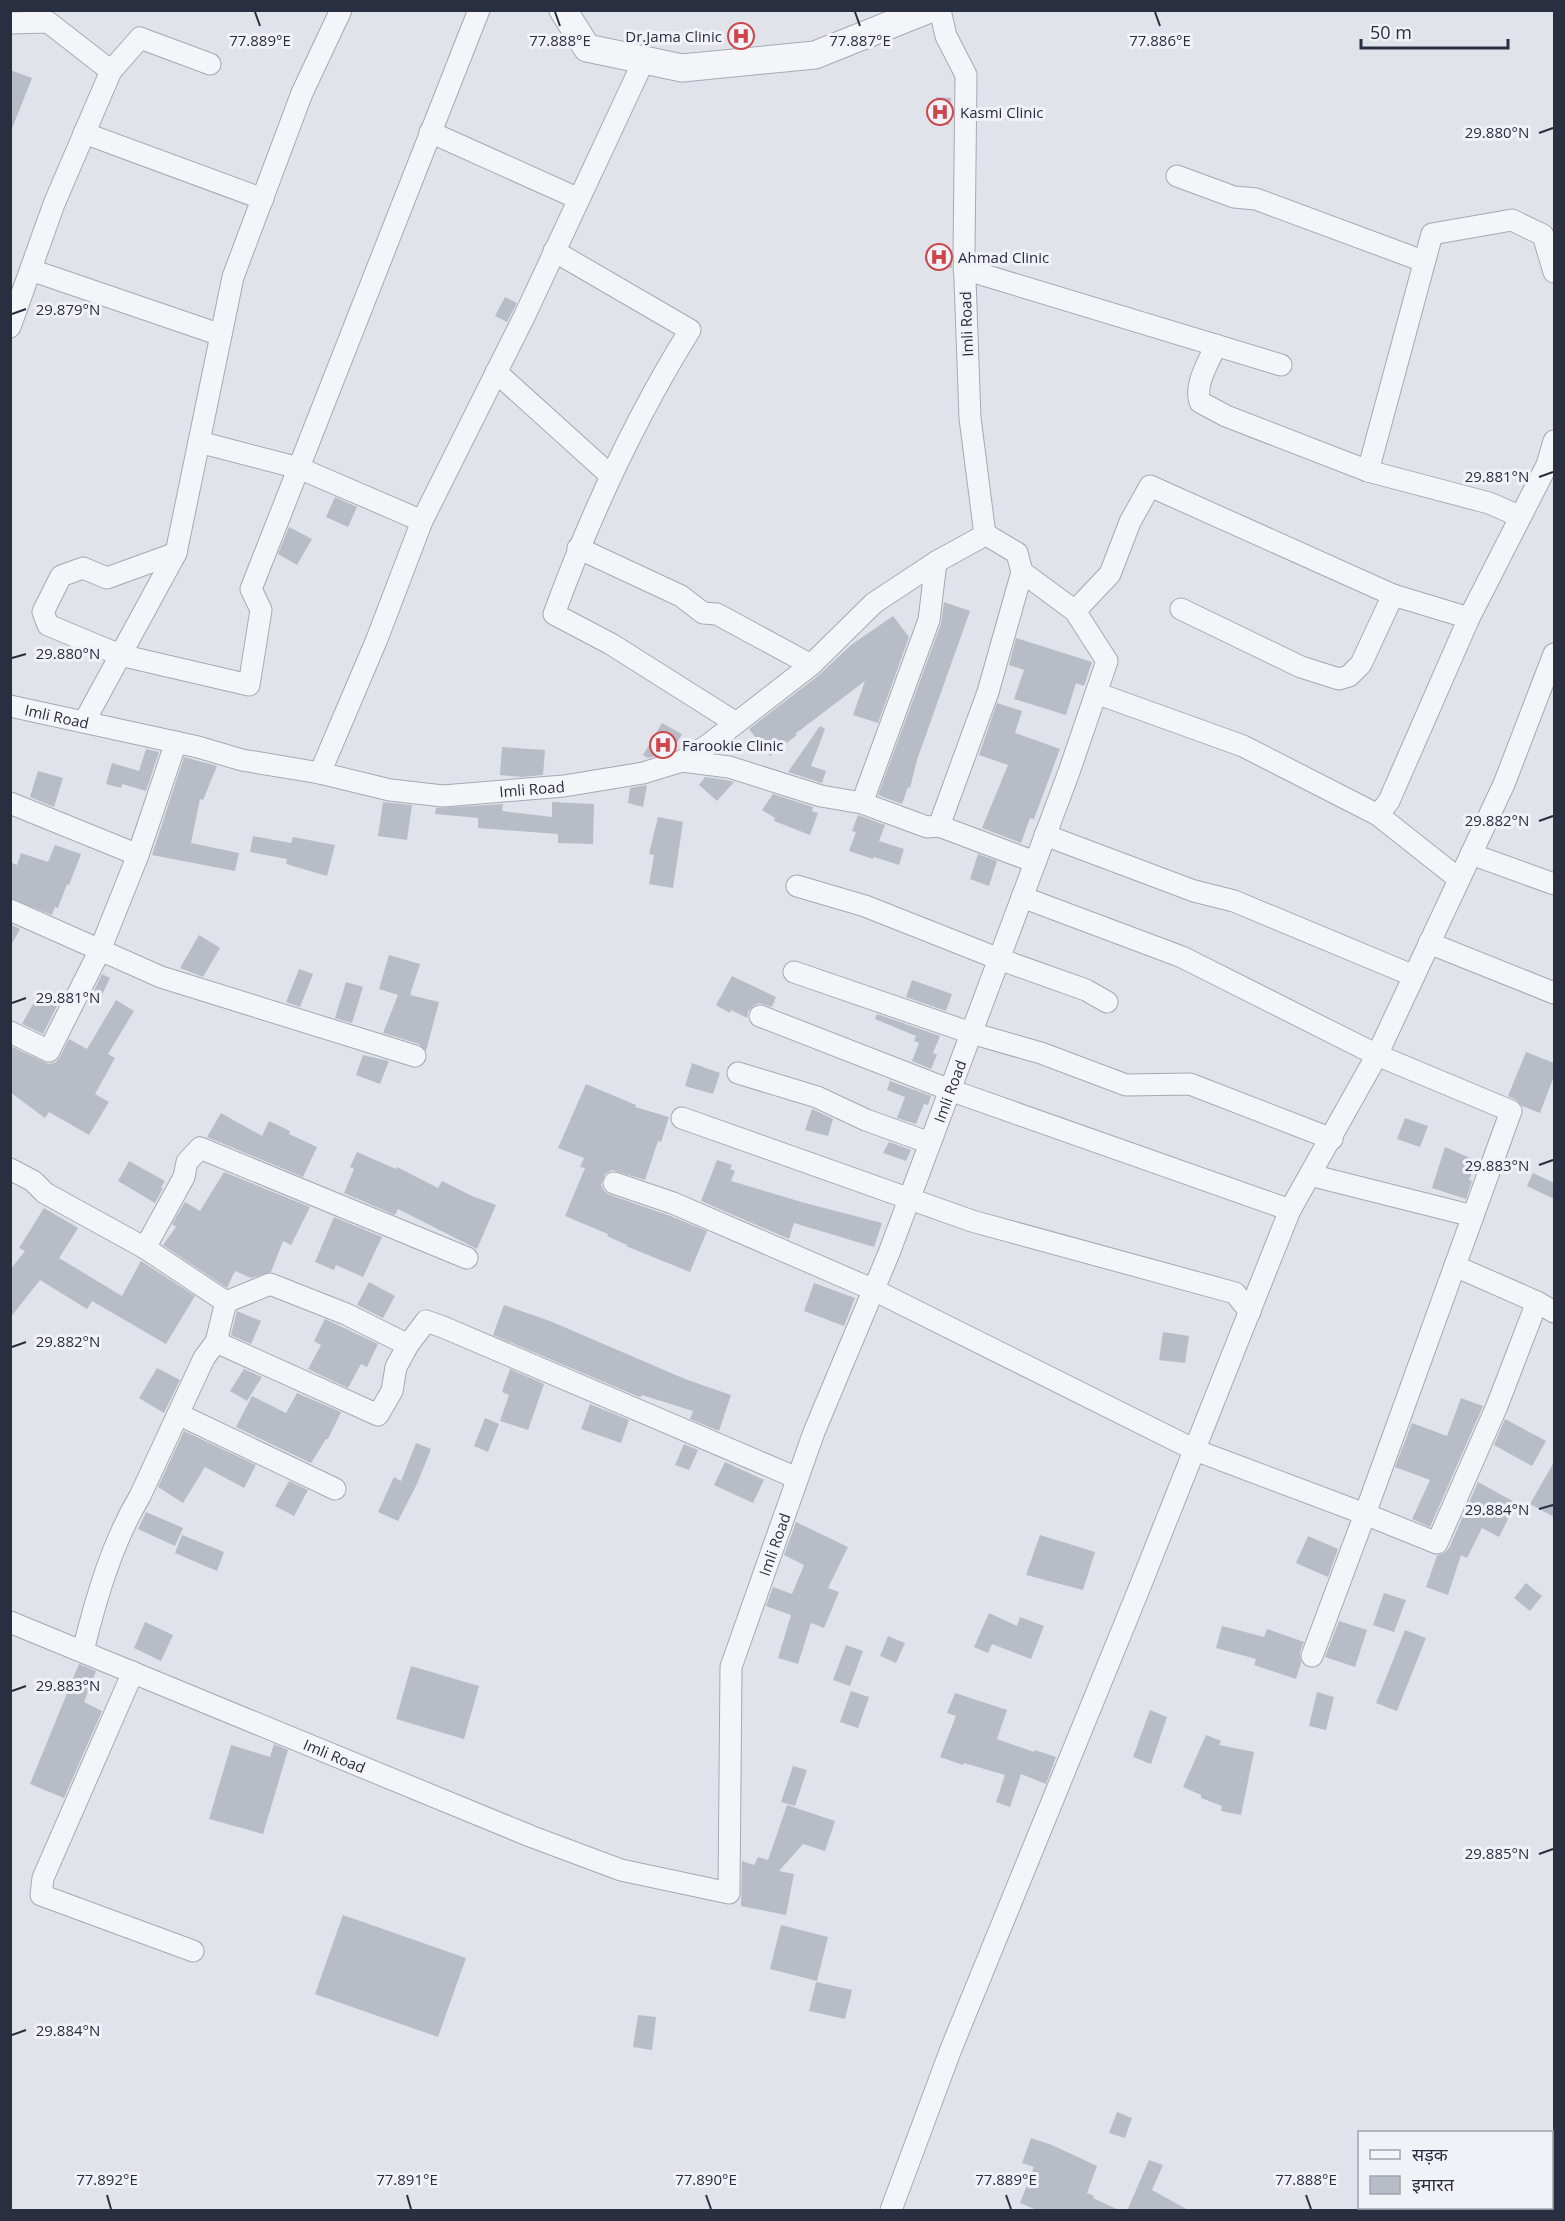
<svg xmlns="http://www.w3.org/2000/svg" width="1565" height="2221" font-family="'Open Sans','Noto Sans Devanagari',sans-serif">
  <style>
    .building { fill: #b8bcc6 }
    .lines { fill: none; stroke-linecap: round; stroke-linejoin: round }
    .minor-casing { stroke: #a6a9b4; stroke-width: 23 }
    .tertiary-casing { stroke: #a6a9b4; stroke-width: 29 }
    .minor { stroke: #f4f5f8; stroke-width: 21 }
    .tertiary { stroke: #f4f5f8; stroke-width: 27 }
    .ticks { fill: none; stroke: #292f41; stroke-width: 2 }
    .labels { text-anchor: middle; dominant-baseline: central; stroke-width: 6; stroke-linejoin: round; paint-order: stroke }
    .poi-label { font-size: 15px; fill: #292f41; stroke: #f0f2f7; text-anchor: start }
    .street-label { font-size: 15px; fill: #292f41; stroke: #f0f2f7 }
    .ticks-label { font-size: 15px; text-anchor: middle; fill: #292f41; stroke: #f0f2f7; stroke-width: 6; stroke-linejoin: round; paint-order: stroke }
  </style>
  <rect width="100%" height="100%" fill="#e1e3ea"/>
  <path class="building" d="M749,26L750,44H732V27Z
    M10,70L32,78L11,131H10Z
    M936,97L951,98L949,125L934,124Z
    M932,246L951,249L952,268L929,265Z
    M505,297L517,303L507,322L495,316Z
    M335,497L357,507L348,527L326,517Z
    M289,527L312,539L297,565L278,554Z
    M944,602L970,611L917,760L910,788L908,787L902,804L878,795L941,624Z
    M893,616L909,637L878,723L853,715L865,681L795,734L797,735L770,756L749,729L819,675L851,645Z
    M1016,638L1092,662L1084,686L1076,683L1066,715L1014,699L1024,670L1009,665Z
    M997,703L1022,711L1015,733L1060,749L1034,819L1030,818L1021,843L982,828L1008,765L979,755Z
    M662,723L682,734L672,751L648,758L643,755Z
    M820,726L825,729L811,766L826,771L822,783L788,772Z
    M502,747L545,750L543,775L522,777L500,775Z
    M146,749L159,752L146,791L122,784L121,788L106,784L112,763L139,771Z
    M184,757L217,766L203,800L200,799L191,843L239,853L235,871L152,855Z
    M38,771L63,778L54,807L30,797Z
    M705,777L726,780L734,782L717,801L699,785Z
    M647,785L643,807L628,803L630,788Z
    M773,794L813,807L812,811L818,813L810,835L774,821L775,818L762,810Z
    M383,802L412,805L407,840L378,836Z
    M552,802L594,804L593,844L558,843V834L478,828V818L435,814L436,808L503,804L502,811L552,817Z
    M858,815L885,825L879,841L904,849L899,865L874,857L873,859L849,851L856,832L852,831Z
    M658,817L683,822L673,888L649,884L654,855L649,854Z
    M253,836L291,843L293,837L335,845L327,876L286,864L287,859L250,852Z
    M55,845L81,854L69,885L67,884L58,908L55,907L52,915L10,898V862L17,865L21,853L48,862Z
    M978,854L997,861L989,886L970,879Z
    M10,924L20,929L10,947Z
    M199,935L220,948L203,977L180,968Z
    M389,955L420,964L410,995L439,1002L426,1051L419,1044L383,1033L398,995L379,989Z
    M299,969L313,974L300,1007L286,1002Z
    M102,974L110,978L101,997L93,993Z
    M732,976L776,997L772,1007L759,1003L753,1006L748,1011L747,1018L731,1010L730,1013L716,1005Z
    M912,980L952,994L946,1011L906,997Z
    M346,982L363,987L352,1023L335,1018Z
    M38,995L57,1006L43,1034L22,1024Z
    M116,1000L134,1011L108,1054L115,1058L95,1094L109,1102L89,1135L49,1112L45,1118L10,1092V1046L49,1064L56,1062L60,1057L69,1039L87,1049Z
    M877,1014L940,1036L933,1053L937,1055L931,1069L912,1061L919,1043L914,1041L916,1036L875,1019Z
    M1526,1052L1554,1063V1076L1540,1113L1522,1106L1516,1100L1508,1096Z
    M363,1055L389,1061L380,1084L356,1075Z
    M692,1063L720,1073L713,1094L685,1086Z
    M890,1081L931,1096L928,1105L924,1104L916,1124L897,1118L905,1097L887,1090Z
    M586,1084L636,1105L635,1107L669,1117L661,1142L658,1141L645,1180L612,1170L605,1174L601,1185L604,1191L610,1195L668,1215L707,1231L690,1272L626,1246L627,1245L607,1236L608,1234L565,1216L585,1168L580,1167L584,1158L558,1148Z
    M812,1109L833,1119L828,1136L805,1130Z
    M221,1113L262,1136L269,1121L290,1131L289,1134L317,1147L303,1177L207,1137Z
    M1405,1118L1428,1126L1420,1147L1397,1139Z
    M889,1142L911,1150L906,1161L883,1153Z
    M1445,1147L1477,1161L1469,1180L1472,1181L1466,1199L1432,1188Z
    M357,1152L396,1169L397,1167L438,1188L442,1181L472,1196L496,1205L477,1249L398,1209L395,1215L344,1193L354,1169L350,1167Z
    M717,1160L732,1165L730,1169L735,1171L731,1181L805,1203L882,1223L874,1247L794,1223L789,1239L701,1201Z
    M129,1161L165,1181L161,1187L163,1188L155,1203L118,1181Z
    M224,1172L310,1207L291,1245L283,1241L271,1272L251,1278L235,1271L227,1288L163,1245L176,1227L172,1224L185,1202L200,1211Z
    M1533,1173L1554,1183V1199L1527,1186Z
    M44,1208L78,1228L59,1258L122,1296L141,1261L195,1296L166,1344L92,1301L87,1309L40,1280L10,1318V1270L25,1251L19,1248Z
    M334,1217L382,1237L363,1277L336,1265L334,1270L315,1262Z
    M369,1282L395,1296L383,1318L357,1305Z
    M814,1283L855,1298L844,1326L804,1311Z
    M504,1305L550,1321L685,1379L731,1395L719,1431L690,1419L693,1411L642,1395L641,1397L637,1396L493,1335Z
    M237,1311L261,1321L251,1344L231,1335Z
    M325,1319L378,1344L367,1367L361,1364L348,1388L308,1369L321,1345L314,1341Z
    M1163,1332L1189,1336L1185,1363L1159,1360Z
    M157,1368L180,1380L164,1413L139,1398Z
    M244,1369L262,1377L247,1401L230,1391Z
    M510,1369L544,1384L528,1430L500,1421L509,1395L502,1392Z
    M297,1393L341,1412L328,1439H326L311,1463L236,1427L252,1396L286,1413Z
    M1461,1398L1483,1406L1430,1527L1412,1519L1430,1480L1395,1467L1412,1423L1447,1436Z
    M590,1404L629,1420L621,1443L581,1429Z
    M485,1418L499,1424L488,1452L474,1446Z
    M1505,1419L1546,1441L1532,1466L1494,1445Z
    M184,1431L256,1465L244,1488L205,1467L183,1503L158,1487Z
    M416,1443L431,1449L417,1484L398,1521L378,1512L394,1477L401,1481Z
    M684,1444L698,1450L689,1470L675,1465Z
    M725,1462L764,1480L753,1503L714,1485Z
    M1554,1462V1517L1530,1504Z
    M289,1481L308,1490L294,1516L275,1506Z
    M1478,1482L1516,1503L1499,1537L1482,1528L1467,1558L1461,1555L1448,1595L1426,1587L1437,1556L1444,1553L1449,1548Z
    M146,1512L183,1528L175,1546L138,1529Z
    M796,1522L848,1547L828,1588L839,1592L824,1628L811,1623L798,1664L778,1658L791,1615L766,1606L773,1587L792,1594L804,1565L784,1555Z
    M182,1535L224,1552L217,1571L175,1553Z
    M1040,1535L1095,1552L1083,1590L1026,1575Z
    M1308,1536L1338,1549L1328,1577L1296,1563Z
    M1526,1583L1542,1596L1530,1611L1514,1598Z
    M1384,1593L1406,1600L1394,1632L1373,1625Z
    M989,1613L1017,1626L1020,1617L1044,1626L1031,1659L992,1644L988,1653L974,1647Z
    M1339,1621L1367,1630L1355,1667L1325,1657Z
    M145,1622L173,1635L161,1661L134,1648Z
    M1222,1626L1264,1637L1267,1629L1304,1642L1300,1652L1301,1663L1296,1679L1254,1665L1256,1659L1216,1648Z
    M1405,1630L1426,1638L1397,1711L1376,1703Z
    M888,1636L905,1643L896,1663L880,1656Z
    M846,1645L863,1651L850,1686L833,1680Z
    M79,1664L96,1671L84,1702L102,1711L64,1798L30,1784Z
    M411,1666L479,1686L464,1739L396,1719Z
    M851,1691L869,1697L858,1728L840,1722Z
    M1317,1692L1334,1697L1326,1730L1309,1726Z
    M955,1693L1007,1710L997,1739L1034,1752L1035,1750L1056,1757L1046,1784L1021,1774L1010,1807L996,1802L1005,1775L964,1763L963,1765L940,1757L956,1716L947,1713Z
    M1150,1710L1167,1717L1151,1764L1133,1757Z
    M1206,1735L1221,1741L1219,1745L1254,1752L1241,1815L1221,1811L1222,1806L1201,1798V1795L1183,1787Z
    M274,1744L288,1750L263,1834L209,1819L231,1745L270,1757Z
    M793,1766L807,1770L795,1806L781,1802Z
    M787,1805L835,1821L825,1851L803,1844L779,1871L794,1874L786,1915L741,1906L742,1861L754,1865L758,1857L768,1860Z
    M343,1915L466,1958L438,2037L315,1994Z
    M781,1925L828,1937L817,1981L770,1969Z
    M816,1982L852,1990L845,2019L809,2011Z
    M638,2015L656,2017L652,2050L633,2047Z
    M1117,2112L1132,2118L1125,2138L1109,2133Z
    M1031,2138L1052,2145L1097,2166L1087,2193L1094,2196L1093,2198L1121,2211H1039L1020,2203L1034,2167L1022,2163Z
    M1149,2160L1163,2165L1152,2190L1190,2211H1127Z"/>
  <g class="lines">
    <defs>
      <g id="minor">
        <path d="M10,23L48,22L111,71L54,204L10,327"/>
        <path d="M111,71L140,38L210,64"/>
        <path d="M430,132L579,199"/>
        <path d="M84,133L263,199"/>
        <path d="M1177,176L1234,197L1256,199L1423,261"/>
        <path d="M554,251L690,330C634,420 590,516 554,614L611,644L736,723"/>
        <path d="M964,269L1281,365"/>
        <path d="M31,270L221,335"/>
        <path d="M1216,345C1209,362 1194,384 1200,402L1226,416L1368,471L1489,503L1519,516"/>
        <path d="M496,372L610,475"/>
        <path d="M199,442L299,468L422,521"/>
        <path d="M1368,471L1432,234L1512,220L1543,235L1554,272"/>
        <path d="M578,548L681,596L703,613L717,614L811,665"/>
        <path d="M176,553L107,578L83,568L61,576L43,612L48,625L120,655L249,685L261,610L251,589L479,10"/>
        <path d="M1181,609L1301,667L1339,679L1349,676L1361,664L1393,595"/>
        <path d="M1075,611L1110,574L1130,522L1150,486L1393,595L1469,618"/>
        <path d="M1096,693L1243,746L1378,815L1389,801L1469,618L1547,465L1554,441"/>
        <path id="s1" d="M10,706L198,747L242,760L320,773L390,790L443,796L564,786L643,773L682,761L708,745L811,665L874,603L936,562L985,535L970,418L964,252L966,75L946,36L940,10"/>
        <path d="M84,722L176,553L233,277L302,93L341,10"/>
        <path d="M682,761L729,767L821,796L862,803L927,827L939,826L1035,862"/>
        <path d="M320,773L377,639L422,521L525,315L644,60"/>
        <path d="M10,803L138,855"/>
        <path d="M862,803L929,620L936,562"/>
        <path d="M1378,815L1459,879"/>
        <path d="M939,826L988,692L1022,572"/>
        <path d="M1045,835L1194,891L1234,901L1414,976"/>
        <path d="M1471,854L1554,884"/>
        <path d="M797,886L865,906L999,959L1086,990L1107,1002"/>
        <path d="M10,910L161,977L415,1056"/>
        <path d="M1429,943L1554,993"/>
        <path d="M794,972L971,1033L1041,1053L1126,1085L1190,1084L1332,1139"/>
        <path d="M760,1016L950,1090L1290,1210"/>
        <path d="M10,1032L49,1051L100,950L138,855L176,742"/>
        <path d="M738,1073L817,1097L866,1120L930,1143"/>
        <path d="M682,1118L972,1221L1235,1293L1250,1312"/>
        <path d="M10,1169L33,1181L45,1193L145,1248L226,1302"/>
        <path d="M1310,1175L1473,1216"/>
        <path d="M614,1183L673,1203L874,1290L1195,1450L1365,1514L1511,1111L1377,1055L1182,957L1022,897"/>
        <path d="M145,1248L184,1177L187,1162L200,1148L467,1258"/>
        <path d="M226,1302L270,1284L346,1314L408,1345"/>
        <path d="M1537,1302L1554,1312"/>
        <path d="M216,1342L378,1415L392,1391L396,1367L408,1345L426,1321L443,1327L797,1478"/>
        <path d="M178,1414L335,1489"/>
        <path id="s2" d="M10,1622L530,1836L621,1870L729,1893L731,1667L814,1432L889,1253L1069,772L1107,661L1075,611L1022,572L1017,553L985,534"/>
        <path d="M83,1651C96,1598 112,1543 140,1496L204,1358L216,1342L226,1302"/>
        <path d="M1312,1656L1365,1514L1437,1543L1497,1406L1537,1302L1455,1266"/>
        <path d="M133,1672L43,1878L41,1895L193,1951"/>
        <path d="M891,2210L951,2049L1137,1594L1290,1210L1377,1055L1504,784L1554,654"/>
      </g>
      <path id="tertiary" d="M563,10L587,48L682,68L815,55L927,10"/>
    </defs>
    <use href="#minor" class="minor-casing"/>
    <use href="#tertiary" class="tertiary-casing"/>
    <use href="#minor" class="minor"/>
    <use href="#tertiary" class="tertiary"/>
  </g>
  <path class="ticks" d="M255,12L260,26M555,12L560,26M855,12L860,26M1155,12L1160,26M1539,133L1553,128M12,314L26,309M1539,477L1553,472M12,658L26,654M1539,821L1553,816M12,1003L26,998M1539,1165L1553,1160M12,1347L26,1342M1539,1509L1553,1505M12,1691L26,1686M1539,1854L1553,1849M12,2035L26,2030M107,2195L111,2209M407,2195L411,2209M706,2195L711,2209M1006,2195L1011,2209M1306,2195L1311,2209"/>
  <defs>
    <symbol id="hospital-ring" viewBox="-11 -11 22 22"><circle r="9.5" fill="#f0f2f7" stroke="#ce464a" stroke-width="1.5"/><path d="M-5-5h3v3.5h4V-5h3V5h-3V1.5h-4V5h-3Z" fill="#ce464a"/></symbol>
  </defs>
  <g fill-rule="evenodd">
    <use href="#hospital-ring" x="726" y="21" width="30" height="30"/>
    <use href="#hospital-ring" x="925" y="97" width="30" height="30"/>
    <use href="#hospital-ring" x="924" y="242" width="30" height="30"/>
    <use href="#hospital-ring" x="648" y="730" width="30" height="30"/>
  </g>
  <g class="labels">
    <g class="poi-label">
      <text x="722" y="36" text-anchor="end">Dr.Jama Clinic</text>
      <text x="960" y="112">Kasmi Clinic</text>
      <text x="958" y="257">Ahmad Clinic</text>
      <text x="682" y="745">Farookie Clinic</text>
    </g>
    <g class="street-label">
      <text transform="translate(966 324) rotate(-92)">Imli Road</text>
      <text stroke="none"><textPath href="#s1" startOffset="48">Imli Road</textPath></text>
      <text stroke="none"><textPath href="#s1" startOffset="532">Imli Road</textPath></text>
      <text stroke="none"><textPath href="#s2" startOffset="1612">Imli Road</textPath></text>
      <text stroke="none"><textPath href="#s2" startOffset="1126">Imli Road</textPath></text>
      <text stroke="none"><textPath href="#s2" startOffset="351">Imli Road</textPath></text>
    </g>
  </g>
  <g class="ticks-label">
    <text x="260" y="46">77.889°E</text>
    <text x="560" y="46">77.888°E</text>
    <text x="860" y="46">77.887°E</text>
    <text x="1160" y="46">77.886°E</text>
    <text x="1497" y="138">29.880°N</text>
    <text x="68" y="315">29.879°N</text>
    <text x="1497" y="482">29.881°N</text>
    <text x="68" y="659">29.880°N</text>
    <text x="1497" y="826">29.882°N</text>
    <text x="68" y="1003">29.881°N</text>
    <text x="1497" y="1171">29.883°N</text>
    <text x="68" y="1347">29.882°N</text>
    <text x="1497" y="1515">29.884°N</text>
    <text x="68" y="1691">29.883°N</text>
    <text x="1497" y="1859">29.885°N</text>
    <text x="68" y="2036">29.884°N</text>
    <text x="107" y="2185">77.892°E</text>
    <text x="407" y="2185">77.891°E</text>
    <text x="706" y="2185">77.890°E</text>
    <text x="1006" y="2185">77.889°E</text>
    <text x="1306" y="2185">77.888°E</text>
  </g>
  <rect width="1565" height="2221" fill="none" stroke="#292f41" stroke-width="24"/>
  <rect x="1358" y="2131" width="195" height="78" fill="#f0f2f7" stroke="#a0a4ae" stroke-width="1.5"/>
  <rect x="1370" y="2150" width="30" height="9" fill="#f4f5f8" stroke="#a0a4ae" stroke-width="1.5"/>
  <text x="1412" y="2161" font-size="18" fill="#292f41">सड़क</text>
  <rect x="1370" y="2176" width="30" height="18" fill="#b8bcc6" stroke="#a0a4ae" stroke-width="1.5"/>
  <text x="1412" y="2191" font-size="18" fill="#292f41">इमारत</text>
  <path d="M1361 39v9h147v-9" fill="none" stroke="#292f41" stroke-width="3"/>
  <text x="1370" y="39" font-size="18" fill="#292f41" stroke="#f0f2f7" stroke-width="4.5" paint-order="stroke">50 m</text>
</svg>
